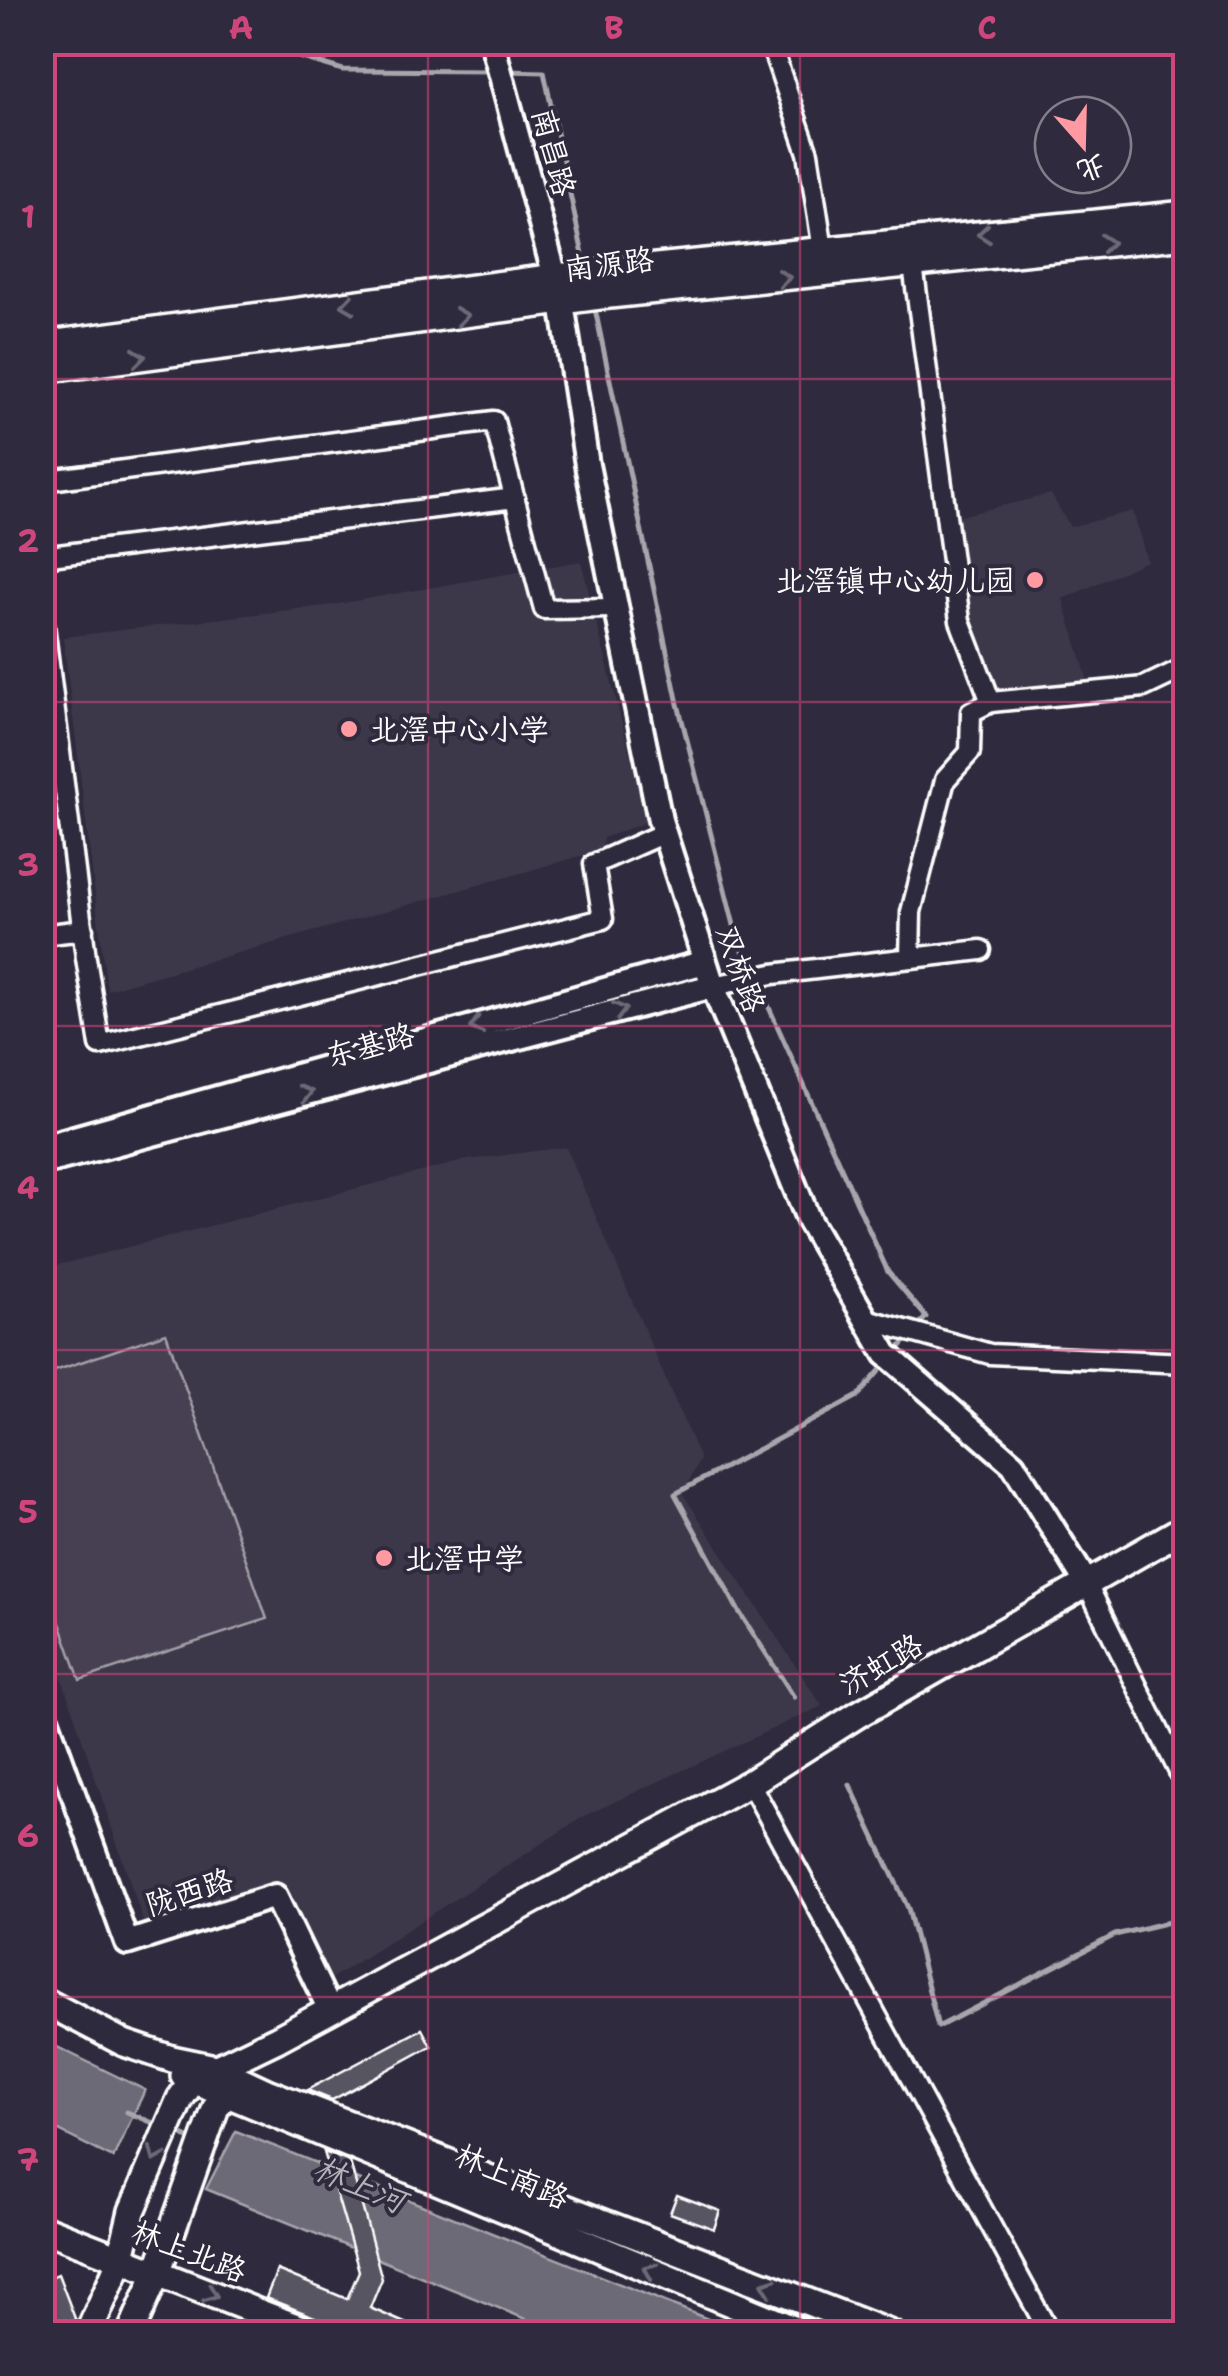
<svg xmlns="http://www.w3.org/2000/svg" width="1228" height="2376" font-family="'Shantell Sans','LXGW WenKai TC',sans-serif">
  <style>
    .built { fill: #3c3749 }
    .green { fill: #464152; stroke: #a2a0a8; stroke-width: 2.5 }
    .water { fill: #6d6a77; stroke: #a7a6ad; stroke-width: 2.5 }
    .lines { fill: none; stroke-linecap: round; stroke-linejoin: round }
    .stream { stroke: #a7a6ad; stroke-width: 5 }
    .building { fill: #595564; stroke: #fff; stroke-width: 2.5 }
    .minor-casing { stroke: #fff; stroke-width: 25 }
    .tertiary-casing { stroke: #fff; stroke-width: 30 }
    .secondary-casing { stroke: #fff; stroke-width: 32 }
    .minor { stroke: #2f2a3d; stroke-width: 18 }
    .tertiary { stroke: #2f2a3d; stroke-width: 22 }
    .secondary { stroke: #2f2a3d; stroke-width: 25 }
    .oneway { stroke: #6d6a77 }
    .grid { fill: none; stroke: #ce467c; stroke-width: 2.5; stroke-opacity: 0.55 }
    .poi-dot { fill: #ff9aa2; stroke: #2f2a3d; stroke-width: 4 }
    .labels { text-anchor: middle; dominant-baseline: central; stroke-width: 8; stroke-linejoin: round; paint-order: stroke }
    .street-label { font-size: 30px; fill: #fff; stroke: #2f2a3d }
    .poi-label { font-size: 30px; fill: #fff; stroke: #2f2a3d; text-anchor: start }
    .water-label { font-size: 32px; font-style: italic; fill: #b6b4bb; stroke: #2f2a3d }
    .neatline { fill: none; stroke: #ce467c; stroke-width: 4 }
    .grid-label { font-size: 32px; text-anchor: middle; font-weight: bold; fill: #ce467c }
  </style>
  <rect width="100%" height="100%" fill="#2f2a3d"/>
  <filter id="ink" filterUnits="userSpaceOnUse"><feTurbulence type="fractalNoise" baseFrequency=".01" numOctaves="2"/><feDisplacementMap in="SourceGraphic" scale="20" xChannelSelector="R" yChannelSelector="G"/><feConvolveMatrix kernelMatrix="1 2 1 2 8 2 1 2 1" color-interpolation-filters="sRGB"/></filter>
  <g filter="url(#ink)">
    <path class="built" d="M1051,494L1070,527L1133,511L1147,561L1063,599L1090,687L997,694L969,616L956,517Z
      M581,561L647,822L603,838L602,850L107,990L63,637L332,605Z
      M566,1147L700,1459L683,1494L822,1706L586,1815L329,1980L279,1880L145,1927L43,1622L42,1269L467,1160Z"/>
    <path class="green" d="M166,1333L267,1619L80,1680L43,1575V1375Z"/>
    <path class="water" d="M43,2040L145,2090L113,2158L43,2123Z
      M236,2131L743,2333H560L206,2189Z"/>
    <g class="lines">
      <path class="stream" d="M249,42L343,70L490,71
        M506,71L544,72L585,264
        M594,304L678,704L737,937L753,973
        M758,983L888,1272L926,1317L917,1327
        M894,1354L910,1336
        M794,1697L738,1610L675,1494L858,1396L887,1362
        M850,1785L908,1908L938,2027L1115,1935L1186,1918
        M127,2112L158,2125
        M173,2131L195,2141"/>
    </g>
    <path class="building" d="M422,2029L431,2046L332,2100L307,2090Z
      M324,2152L350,2162L382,2279L370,2308L430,2334H330L327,2325L320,2319L266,2298L277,2270L347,2299L359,2271Z
      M677,2195L720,2211L714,2229L670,2213Z
      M58,2274L76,2321L72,2334H51L46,2320L55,2317L42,2280Z"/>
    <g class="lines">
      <defs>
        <path id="minor" d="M770,42L808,153L823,250
          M42,481L494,421L544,609L616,608
          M42,557L515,498
          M42,609L86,958L100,1045L603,919L594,864L664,833
          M991,702L1144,687L1186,667
          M42,935L83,930
          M910,958L911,912L945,780L970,752L971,712L991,702L960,621L913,265
          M713,986L773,974L981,950
          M866,1319L990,1354L1186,1363
          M1086,1582L1186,1786
          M750,1783L1050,2334"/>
        <path id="tertiary" d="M492,42L562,303L587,465L660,820L713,986L809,1221L886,1354L1013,1464L1086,1582
          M49,1145L705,962
          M42,1163L713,986
          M42,1707L127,1943L275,1896L329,2008"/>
        <path id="secondary" d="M42,345L556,277L1186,214
          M42,370L600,296L1186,235
          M42,2000L124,2043L172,2059L215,2068L269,2093L891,2334
          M184,2076L805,2334
          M194,2079L277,2039L750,1783L857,1715L1186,1527
          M42,2228L314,2334
          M88,2334L120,2261L132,2211L180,2099L194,2079
          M130,2334L157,2273L216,2107L235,2081"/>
      </defs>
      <use href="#minor" class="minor-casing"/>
      <use href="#tertiary" class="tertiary-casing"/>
      <use href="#secondary" class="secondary-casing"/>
      <use href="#minor" class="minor"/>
      <use href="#tertiary" class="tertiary"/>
      <use href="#secondary" class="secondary"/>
    </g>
    <defs><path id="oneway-chevron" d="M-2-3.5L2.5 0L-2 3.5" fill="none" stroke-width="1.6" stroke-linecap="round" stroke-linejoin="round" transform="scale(2.5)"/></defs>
    <g class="oneway">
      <use href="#oneway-chevron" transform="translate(984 234) rotate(174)"/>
      <use href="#oneway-chevron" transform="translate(1107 243) rotate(-6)"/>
      <use href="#oneway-chevron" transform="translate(784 278) rotate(-6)"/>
      <use href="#oneway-chevron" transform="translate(348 305) rotate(172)"/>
      <use href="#oneway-chevron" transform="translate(462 316) rotate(-7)"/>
      <use href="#oneway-chevron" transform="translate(139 357) rotate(-7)"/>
      <use href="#oneway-chevron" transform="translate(620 1010) rotate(-15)"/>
      <use href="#oneway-chevron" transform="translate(476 1026) rotate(164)"/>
      <use href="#oneway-chevron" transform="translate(306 1093) rotate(-15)"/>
      <use href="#oneway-chevron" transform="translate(156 2155) rotate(113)"/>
      <use href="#oneway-chevron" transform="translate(650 2270) rotate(-157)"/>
      <use href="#oneway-chevron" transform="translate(768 2286) rotate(-159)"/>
      <use href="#oneway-chevron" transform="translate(211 2294) rotate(21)"/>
    </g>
  </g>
  <path class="grid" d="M428,42V2334M800,42V2334M42,379H1186M42,702H1186M42,1026H1186M42,1350H1186M42,1674H1186M42,1997H1186"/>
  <g class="poi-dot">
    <circle cx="1035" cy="580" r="10"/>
    <circle cx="349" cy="729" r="10"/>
    <circle cx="384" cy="1558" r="10"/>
  </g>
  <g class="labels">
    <g class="street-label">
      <text transform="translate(554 152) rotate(75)">南昌路</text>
      <text transform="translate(609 264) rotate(-7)">南源路</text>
      <text transform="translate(741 969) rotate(70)">双桥路</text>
      <text transform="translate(370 1045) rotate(-15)">东基路</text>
      <text transform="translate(881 1664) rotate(-30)">济虹路</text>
      <text transform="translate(189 1892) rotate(-18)">陇西路</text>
      <text transform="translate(512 2176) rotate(23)">林上南路</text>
      <text transform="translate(189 2251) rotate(21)">林上北路</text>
    </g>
    <g class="poi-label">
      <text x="1015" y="580" text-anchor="end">北滘镇中心幼儿园</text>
      <text x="369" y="729">北滘中心小学</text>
      <text x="404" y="1558">北滘中学</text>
    </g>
    <g class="water-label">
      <text transform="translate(360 2184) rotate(23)">林上河</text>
    </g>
  </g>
  <rect width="1228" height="2376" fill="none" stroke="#2f2a3d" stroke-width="110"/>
  <g transform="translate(1083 145) rotate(160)"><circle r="48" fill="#2f2a3d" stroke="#827f8b" stroke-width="2.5"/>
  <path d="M0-8L18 38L0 25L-18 38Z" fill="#ff9aa2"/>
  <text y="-15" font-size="28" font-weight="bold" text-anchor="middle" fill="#ffffff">北</text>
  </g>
  <rect x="55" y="55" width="1118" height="2266" class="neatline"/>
  <g class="grid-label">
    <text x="241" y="39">A</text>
    <text x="614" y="39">B</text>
    <text x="987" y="39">C</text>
    <text x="28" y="228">1</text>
    <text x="28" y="552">2</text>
    <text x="28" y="876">3</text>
    <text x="28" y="1199">4</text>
    <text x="28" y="1523">5</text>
    <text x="28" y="1847">6</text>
    <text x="28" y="2171">7</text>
  </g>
</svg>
